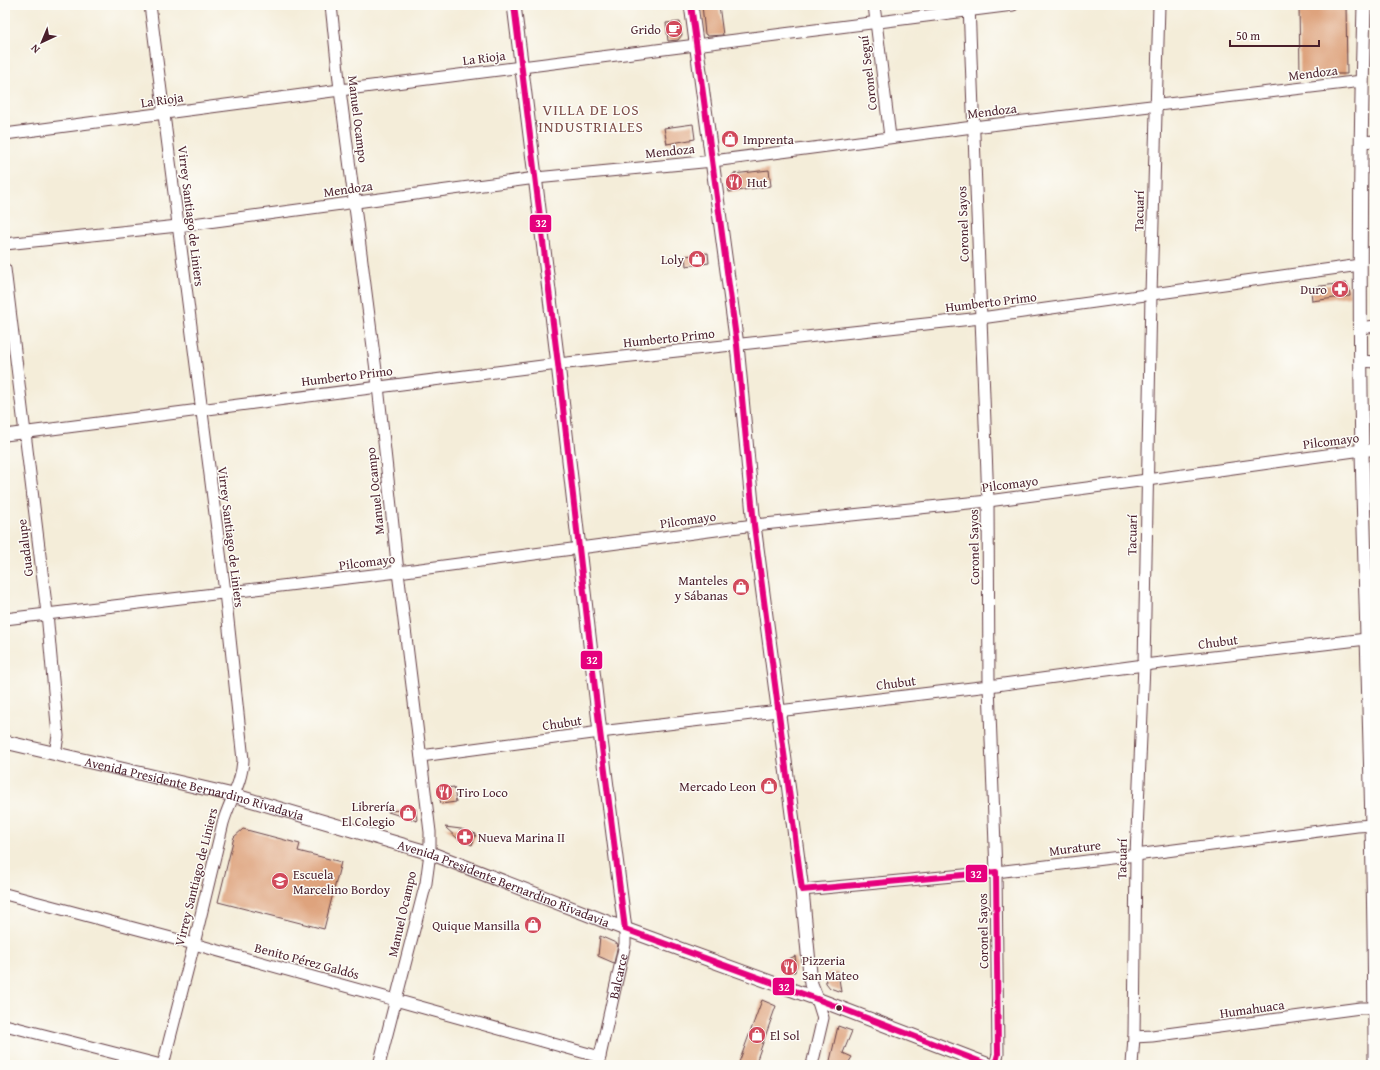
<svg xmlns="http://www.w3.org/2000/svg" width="1380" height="1070" font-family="'Gentium Book Plus',serif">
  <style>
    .building { fill: #dea37d }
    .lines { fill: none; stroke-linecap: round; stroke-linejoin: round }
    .minor-casing { stroke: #643e45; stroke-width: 13 }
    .tertiary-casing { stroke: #643e45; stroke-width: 15 }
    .minor { stroke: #fff; stroke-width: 11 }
    .tertiary { stroke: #fff; stroke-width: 13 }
    .bus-1-casing { stroke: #fdfcf7; stroke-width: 9 }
    .bus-1 { stroke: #e5007d; stroke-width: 6 }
    .bus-dot { fill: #4a1f2b; stroke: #fdfcf7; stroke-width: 1.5 }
    .labels { text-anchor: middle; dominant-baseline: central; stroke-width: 3; stroke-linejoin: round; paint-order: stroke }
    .poi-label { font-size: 13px; fill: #4a1f2b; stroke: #fdfcf7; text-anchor: end }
    .street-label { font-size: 13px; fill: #4a1f2b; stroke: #fdfcf7 }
    .quarter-label { font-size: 15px; letter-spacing: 1px; fill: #7e4d48; stroke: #fdfcf7 }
    .line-badge { stroke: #fdfcf7; stroke-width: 1.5 }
    .badge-label { font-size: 11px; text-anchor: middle; font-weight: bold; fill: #fff }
  </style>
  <rect width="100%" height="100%" fill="#fdfcf7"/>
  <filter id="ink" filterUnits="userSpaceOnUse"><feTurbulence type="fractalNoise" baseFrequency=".025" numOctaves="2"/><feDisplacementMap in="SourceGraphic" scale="8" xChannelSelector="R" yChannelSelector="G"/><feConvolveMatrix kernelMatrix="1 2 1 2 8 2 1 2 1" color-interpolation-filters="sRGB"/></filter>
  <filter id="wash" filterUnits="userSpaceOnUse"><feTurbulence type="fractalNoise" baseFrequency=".012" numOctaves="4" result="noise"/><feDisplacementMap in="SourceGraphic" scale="16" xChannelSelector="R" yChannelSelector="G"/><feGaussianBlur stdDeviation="0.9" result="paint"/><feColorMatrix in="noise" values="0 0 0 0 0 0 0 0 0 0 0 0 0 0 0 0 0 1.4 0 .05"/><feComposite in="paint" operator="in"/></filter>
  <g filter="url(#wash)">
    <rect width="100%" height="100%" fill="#f4edd9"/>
    <g id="blocks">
      <path class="building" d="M702,5H719L723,35L708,36L705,34Z
        M1299,5H1346L1347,74H1300Z
        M680,22L682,35L678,40L668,41L666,23Z
        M693,124L695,139L667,144L664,128Z
        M769,170L771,186L729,192L728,184L733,174Z
        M708,253L709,263L686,266L685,256Z
        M1345,283L1349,288L1350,296L1312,301L1311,291L1313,287Z
        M454,787L456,802L441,804L438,789Z
        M416,809L417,821L388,812V811Z
        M445,827L461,829L476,834L472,845L458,839Z
        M243,829L300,844L298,851L341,862L324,929L218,902L234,837Z
        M600,936L618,944L614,963L598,956Z
        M795,956L796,964L795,972L783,971V962Z
        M838,972L841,992L830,988L826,983L825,974Z
        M762,1000L776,1006L755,1065H738Z
        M838,1026L852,1031L843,1053L852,1057L847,1065H829Z"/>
    </g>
  </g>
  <g filter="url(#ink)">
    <use href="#blocks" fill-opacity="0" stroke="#643e45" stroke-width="1"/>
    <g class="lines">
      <defs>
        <g id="minor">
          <path d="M150,5L225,592L243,760C242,783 229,802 223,823L194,944L163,1065"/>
          <path d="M331,5L340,90L378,386L398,572L430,832V853L426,883L379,1065"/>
          <path d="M874,5L890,137"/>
          <path d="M969,5L988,501L989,686L996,872L998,1054L995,1065"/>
          <path d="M5,134L340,90L1013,5"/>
          <path d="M1361,142L1375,141"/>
          <path d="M5,244L178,226L536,178L713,161L973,127L1362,81"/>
          <path d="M5,269L47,613L58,736L55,753"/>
          <path d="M1361,328L1375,326"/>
          <path d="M1361,361L1375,362"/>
          <path d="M5,435L558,364L981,318L1360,265"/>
          <path d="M5,619L398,572L754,525L988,501L1147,480L1362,450H1375"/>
          <path d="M421,756L600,732L989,686L1144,665L1375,638"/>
          <path d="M802,890L996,872L1136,855L1357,826L1375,825"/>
          <path d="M5,894L194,944L600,1057"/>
          <path d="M5,1025L161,1065"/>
          <path d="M1134,1037L1152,1036L1360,1008H1375"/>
          <path id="s1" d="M598,1065L625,944V929"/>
          <path d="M812,1065L823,1018L817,999"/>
          <path d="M1132,1065L1134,1037L1136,855L1144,665L1151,294L1159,5"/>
        </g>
        <g id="tertiary">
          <path d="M514,5L558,364L600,732L625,929"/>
          <path d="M691,5L737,345L754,525L802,890L811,984L817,999"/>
          <path d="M1364,5C1360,154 1359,303 1362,452C1367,657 1375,861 1375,1065"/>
          <path id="s2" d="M5,742L233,795L430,853L625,929L817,999L989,1065"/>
        </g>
      </defs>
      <use href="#minor" class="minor-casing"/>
      <use href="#tertiary" class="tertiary-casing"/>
      <use href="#minor" class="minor"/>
      <use href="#tertiary" class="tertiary"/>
      <defs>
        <path id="bus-1" d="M514,5L558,364L600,732L625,929L817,999L989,1065
          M691,5L737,345L754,525L802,890L996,872L998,1054L995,1065"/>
      </defs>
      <use href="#bus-1" class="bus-1-casing"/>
      <use href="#bus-1" class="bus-1"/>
    </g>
  </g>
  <defs>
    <symbol id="cafe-disc" viewBox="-11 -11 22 22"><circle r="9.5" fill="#d1495b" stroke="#fdfcf7"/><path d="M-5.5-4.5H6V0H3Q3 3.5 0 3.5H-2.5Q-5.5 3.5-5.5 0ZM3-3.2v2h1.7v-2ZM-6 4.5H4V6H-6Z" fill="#fff"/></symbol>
    <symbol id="shop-disc" viewBox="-11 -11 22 22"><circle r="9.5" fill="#d1495b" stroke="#fdfcf7"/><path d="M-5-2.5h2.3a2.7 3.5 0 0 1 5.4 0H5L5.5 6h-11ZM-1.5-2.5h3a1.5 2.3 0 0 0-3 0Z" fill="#fff"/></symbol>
    <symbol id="restaurant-disc" viewBox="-11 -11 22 22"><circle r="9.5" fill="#d1495b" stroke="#fdfcf7"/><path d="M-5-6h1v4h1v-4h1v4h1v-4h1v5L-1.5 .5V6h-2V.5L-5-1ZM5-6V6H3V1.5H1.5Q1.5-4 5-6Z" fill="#fff"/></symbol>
    <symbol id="pharmacy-disc" viewBox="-11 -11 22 22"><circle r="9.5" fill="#d1495b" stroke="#fdfcf7"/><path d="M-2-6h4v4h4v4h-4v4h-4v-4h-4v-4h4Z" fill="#fff"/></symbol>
    <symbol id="school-disc" viewBox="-11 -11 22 22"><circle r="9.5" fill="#d1495b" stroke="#fdfcf7"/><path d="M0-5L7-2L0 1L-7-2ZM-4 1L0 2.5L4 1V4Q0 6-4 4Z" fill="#fff"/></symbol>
  </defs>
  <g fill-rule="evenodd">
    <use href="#cafe-disc" x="664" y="19" width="20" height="20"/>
    <use href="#shop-disc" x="720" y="129" width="20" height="20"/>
    <use href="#restaurant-disc" x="724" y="172" width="20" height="20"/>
    <use href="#shop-disc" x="687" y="249" width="20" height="20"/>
    <use href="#pharmacy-disc" x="1330" y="279" width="20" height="20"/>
    <use href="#shop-disc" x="731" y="577" width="20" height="20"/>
    <use href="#shop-disc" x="759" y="776" width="20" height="20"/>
    <use href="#restaurant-disc" x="434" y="782" width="20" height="20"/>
    <use href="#shop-disc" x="398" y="803" width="20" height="20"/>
    <use href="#pharmacy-disc" x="455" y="827" width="20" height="20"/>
    <use href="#school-disc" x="270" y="871" width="20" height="20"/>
    <use href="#shop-disc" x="523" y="915" width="20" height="20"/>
    <use href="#restaurant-disc" x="779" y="957" width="20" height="20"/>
    <use href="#shop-disc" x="747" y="1025" width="20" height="20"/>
  </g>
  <circle class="bus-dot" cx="839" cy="1008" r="3.5"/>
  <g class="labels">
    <g class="poi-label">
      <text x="661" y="29">Grido</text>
      <text x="743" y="139" text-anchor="start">Imprenta</text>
      <text x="747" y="182" text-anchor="start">Hut</text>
      <text x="684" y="259">Loly</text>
      <text x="1327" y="289">Duro</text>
      <text x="728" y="580">Manteles<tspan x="728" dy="15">y Sábanas</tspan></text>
      <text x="756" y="786">Mercado Leon</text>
      <text x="457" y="792" text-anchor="start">Tiro Loco</text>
      <text x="395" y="806">Librería<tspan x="395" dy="15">El Colegio</tspan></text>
      <text x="478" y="837" text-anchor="start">Nueva Marina II</text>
      <text x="293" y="874" text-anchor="start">Escuela<tspan x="293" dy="15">Marcelino Bordoy</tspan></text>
      <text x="520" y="925">Quique Mansilla</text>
      <text x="802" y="960" text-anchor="start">Pizzeria<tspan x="802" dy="15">San Mateo</tspan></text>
      <text x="770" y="1035" text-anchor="start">El Sol</text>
    </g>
    <g class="street-label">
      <text transform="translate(484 58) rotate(-7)">La Rioja</text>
      <text transform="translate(868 73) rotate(-97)">Coronel Seguí</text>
      <text transform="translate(1313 73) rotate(-7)">Mendoza</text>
      <text transform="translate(162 100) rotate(-8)">La Rioja</text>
      <text transform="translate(992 111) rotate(-7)">Mendoza</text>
      <text transform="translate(358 119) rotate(83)">Manuel Ocampo</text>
      <text transform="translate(670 151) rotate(-6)">Mendoza</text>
      <text transform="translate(348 189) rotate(-8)">Mendoza</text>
      <text transform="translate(1139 211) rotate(-89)">Tacuarí</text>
      <text transform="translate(191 216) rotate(83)">Virrey Santiago de Liniers</text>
      <text transform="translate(963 224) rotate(-92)">Coronel Sayos</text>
      <text transform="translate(991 302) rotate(-7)">Humberto Primo</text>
      <text transform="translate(669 338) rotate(-6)">Humberto Primo</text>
      <text transform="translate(347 376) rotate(-7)">Humberto Primo</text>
      <text transform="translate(1331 441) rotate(-7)">Pilcomayo</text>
      <text transform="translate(1010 484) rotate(-7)">Pilcomayo</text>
      <text transform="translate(375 491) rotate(-96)">Manuel Ocampo</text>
      <text transform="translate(688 520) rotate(-8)">Pilcomayo</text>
      <text transform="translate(1132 535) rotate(-89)">Tacuarí</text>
      <text transform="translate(231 537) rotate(83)">Virrey Santiago de Liniers</text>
      <text transform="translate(974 547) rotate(-91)">Coronel Sayos</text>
      <text transform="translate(25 548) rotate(-97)">Guadalupe</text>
      <text transform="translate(367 562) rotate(-7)">Pilcomayo</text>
      <text transform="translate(1218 642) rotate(-7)">Chubut</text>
      <text transform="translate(896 683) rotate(-7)">Chubut</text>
      <text transform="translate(562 723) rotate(-8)">Chubut</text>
      <text stroke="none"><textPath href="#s2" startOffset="195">Avenida Presidente Bernardino Rivadavia</textPath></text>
      <text transform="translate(1075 848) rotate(-7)">Murature</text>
      <text transform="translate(1122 859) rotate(-89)">Tacuarí</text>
      <text transform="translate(196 877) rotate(-76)">Virrey Santiago de Liniers</text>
      <text stroke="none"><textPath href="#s2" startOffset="519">Avenida Presidente Bernardino Rivadavia</textPath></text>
      <text transform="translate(402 914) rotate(-77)">Manuel Ocampo</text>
      <text transform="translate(983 931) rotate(-91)">Coronel Sayos</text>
      <text transform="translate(307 961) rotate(15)">Benito Pérez Galdós</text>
      <text stroke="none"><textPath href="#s1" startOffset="91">Balcarce</textPath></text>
      <text transform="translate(1252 1009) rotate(-8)">Humahuaca</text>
    </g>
    <g class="quarter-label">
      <text x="591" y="109">VILLA DE LOS<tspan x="591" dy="17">INDUSTRIALES</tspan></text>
    </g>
  </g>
  <g class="line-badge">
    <rect x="529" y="214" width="23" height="19" rx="4" fill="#e5007d"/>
    <rect x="580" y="650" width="23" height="20" rx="4" fill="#e5007d"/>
    <rect x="965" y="864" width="23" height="19" rx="4" fill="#e5007d"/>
    <rect x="772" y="977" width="23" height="19" rx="4" fill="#e5007d"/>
  </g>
  <g class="badge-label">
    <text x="541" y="227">32</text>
    <text x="592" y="664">32</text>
    <text x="976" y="878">32</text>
    <text x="784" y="991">32</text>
  </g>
  <rect width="1380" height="1070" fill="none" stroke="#fdfcf7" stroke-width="20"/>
  <g transform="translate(42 42) rotate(224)" stroke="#fdfcf7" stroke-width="3" paint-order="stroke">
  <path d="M0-3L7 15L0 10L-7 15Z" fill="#4a1f2b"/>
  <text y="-6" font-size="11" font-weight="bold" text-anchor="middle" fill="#4a1f2b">N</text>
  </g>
  <path d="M1230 40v6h89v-6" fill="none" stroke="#4a1f2b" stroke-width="2"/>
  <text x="1236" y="40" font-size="12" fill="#4a1f2b" stroke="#fdfcf7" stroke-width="3" paint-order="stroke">50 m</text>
</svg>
